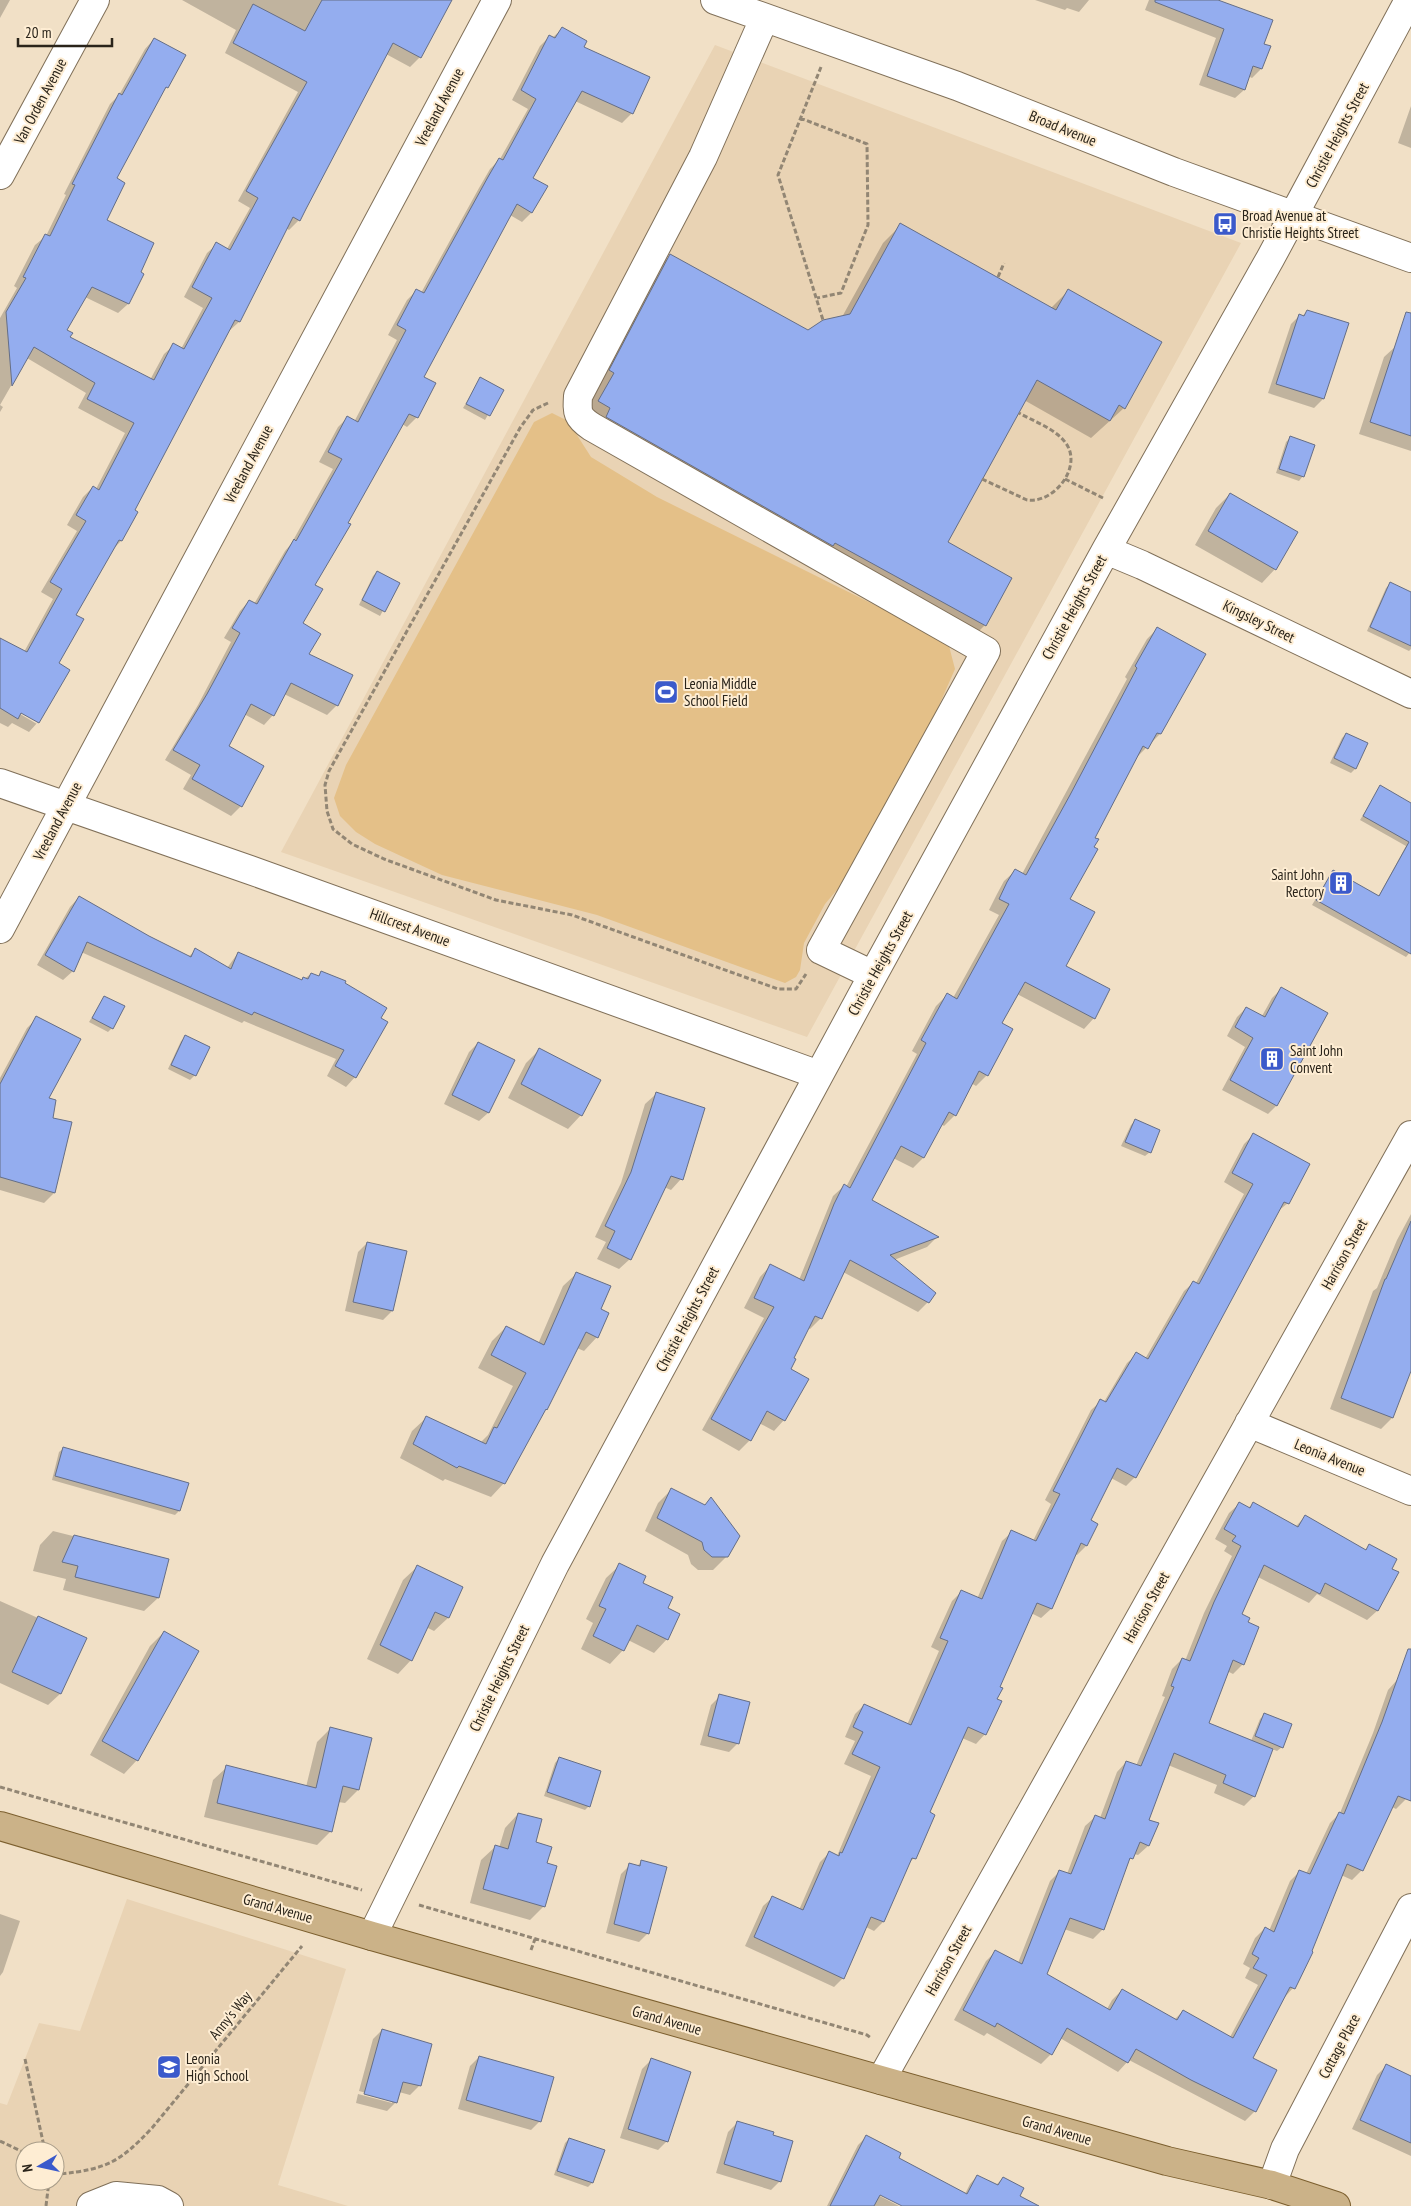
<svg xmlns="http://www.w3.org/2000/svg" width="1411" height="2206" font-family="'PT Sans Narrow',sans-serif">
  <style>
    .built { fill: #e9d3b4; fill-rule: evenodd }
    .green { fill: #e4c088 }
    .shadow { fill: #0003; fill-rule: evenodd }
    .building { fill: #94adef; stroke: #656e86 }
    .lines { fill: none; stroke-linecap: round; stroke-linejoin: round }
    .minor-casing { stroke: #807059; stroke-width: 30 }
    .major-casing { stroke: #7c5f2e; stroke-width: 30 }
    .path { stroke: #928674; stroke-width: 3; stroke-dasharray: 5 2.5; stroke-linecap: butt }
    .minor { stroke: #fff; stroke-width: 28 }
    .major { stroke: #cbb288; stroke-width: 28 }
    .labels { text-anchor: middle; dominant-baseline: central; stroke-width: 4; stroke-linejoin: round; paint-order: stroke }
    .street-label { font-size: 15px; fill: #2a241a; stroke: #feedd3 }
    .poi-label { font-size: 15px; fill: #2a241a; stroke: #feedd3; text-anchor: start }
  </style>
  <rect width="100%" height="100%" fill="#f1e0c6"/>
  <path class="built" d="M715,45L1241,243L807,1037L281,852Z
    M127,1899L346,1969L278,2185L348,2206H0V2103L7,2105L39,2023L80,2031ZM25,2151H55V2181H25Z"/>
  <path class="green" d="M552,413L568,421L591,457L657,497L917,626L949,646L955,669L934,717L847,878L825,904L804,943L800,970L796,977L785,983L597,915L442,875L375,844L356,832L340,816L334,798L346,765L534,422Z"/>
  <path class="shadow" d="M0,0H10L0,18Z
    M182,0H450L420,57L410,67L386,54L299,220L289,230L286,228L239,322L229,331L134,511L121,541L112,550L75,616L38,722L29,732L12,723L8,727L0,723V639L24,652L53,599L41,592L77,531L67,525L83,497L93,487L96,489L125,433L78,408L86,393L27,358L0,405L3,407L0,412V318L17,288L14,286L35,245L46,236L66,195L64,194L110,104L119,95L145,49L154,39L167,87L161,93L115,179L105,220L139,273L142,274L128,304L118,313L85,297L66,330L68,338L150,380L164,354L174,345L181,349L203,308L184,297L207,253L217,244L227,249L250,208L238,201L298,92L225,53L236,30ZM17,709L37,721V724L15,711Z
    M1035,0H1089L1079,12L1067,8L1065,10Z
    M1149,0H1214L1263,44L1269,47L1261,69L1252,78L1248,76L1244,90L1235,98L1199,85L1216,38L1145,10Z
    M562,29L582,47L632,113L622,123L575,101L532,178L546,186L531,213L522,222L510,215L422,377L417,417L407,427L402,424L314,585L301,624L307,654L352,676L337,705L327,715L284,694L273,715L264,725L244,714L228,747L263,767L241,806L231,816L183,789L191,775L165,760L198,705L231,642L224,638L240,611L249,601L254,604L285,551L291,544L333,469L319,462L338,427L347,418L354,422L397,340L388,335L407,300L416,291L421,293L479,188L490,169L500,159L528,109L512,100L540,46L549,37L552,38Z
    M1411,106V148L1398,143Z
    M901,225L1051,308L1068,291L1124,408L1091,438L1024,400L946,543L985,625L967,643L581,419L597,391L592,389L652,273L670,256L808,331L842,317L883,243Z
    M1308,311L1347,324L1323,399L1314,408L1268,393L1291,324L1300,315L1302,316Z
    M1411,339V451L1359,434L1384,357L1396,346Z
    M481,379L502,390L485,420L463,408Z
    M1290,438L1303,476L1299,481L1276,473L1286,442Z
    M1230,494L1275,569L1262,583L1195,545L1216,508Z
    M377,572L398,583L380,616L359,605L373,576Z
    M1390,584L1411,593V649L1409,651L1367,631L1386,588Z
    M1158,628L1160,734L1136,758L1094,838L1069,899L1064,967L1094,1018L1084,1029L1017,994L1000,1024L1011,1030L987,1075L976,1086L971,1083L955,1115L944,1126L941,1124L923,1158L913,1168L893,1158L871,1200L937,1237L927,1247L894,1260L928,1302L918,1312L843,1272L821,1318L810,1329L808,1328L792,1359L789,1370L784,1420L774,1431L759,1423L750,1440L739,1451L702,1430L764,1318L744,1308L760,1277L770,1266L799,1280L833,1196L844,1186L846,1187L917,1054L912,1051L936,1006L947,995L953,998L999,915L989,910L997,894L1004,881L1015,871L1022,874L1127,679L1125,677L1147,639Z
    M1346,734L1366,744L1355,769L1351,773L1330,763L1342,738Z
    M1380,787L1411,804V951L1406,957L1312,905L1333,871L1378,897L1406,846L1360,820Z
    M79,897L148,937L188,957L196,950L227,968L238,953L301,981L311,974L318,977L321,973L355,1077L346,1087L327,1076L336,1059L244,1021L242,1023L81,952L73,971L63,980L37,965L70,907Z
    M1281,989L1276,1106L1268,1114L1222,1090L1245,1047L1227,1036L1237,1017L1246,1008L1262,1016L1272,998Z
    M104,998L112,1028L108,1032L89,1022Z
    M37,1018L51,1119L54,1193L44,1203L0,1190V1078L27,1028Z
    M186,1037L208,1047L194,1076L190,1080L168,1069L181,1041Z
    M478,1043L513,1061L488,1113L479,1121L444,1104L469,1052Z
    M539,1050L581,1115L568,1129L508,1098L526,1063Z
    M656,1094L681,1179L671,1190L664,1187L630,1259L619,1269L597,1259L606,1242L595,1237L621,1183L645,1104Z
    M1135,1121L1150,1152L1145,1156L1121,1146L1131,1125Z
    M1253,1135L1288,1203L1277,1212L1135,1477L1126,1486L1111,1478L1089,1521L1096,1524L1086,1546L1077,1555L1075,1554L1051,1609L1041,1618L1031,1613L998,1688L985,1734L976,1744L962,1738L928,1813L914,1858L907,1865L883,1922L874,1931L866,1927L843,1978L834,1987L745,1946L763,1906L773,1897L799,1910L820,1862L829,1853L837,1856L871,1776L844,1764L855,1741L845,1737L855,1714L864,1705L907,1725L939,1651L931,1647L952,1601L961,1592L977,1599L1002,1541L1012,1532L1033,1541L1051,1504L1045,1500L1091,1410L1101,1401L1104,1402L1127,1363L1137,1354L1145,1359L1184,1291L1194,1282L1196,1283L1244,1194L1224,1182L1244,1144Z
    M1411,1214V1367L1392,1418L1381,1429L1330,1409L1373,1291L1377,1288L1397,1240Z
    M367,1243L405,1252L392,1311L383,1320L345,1311L358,1252Z
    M577,1273L597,1337L584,1351L577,1348L504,1483L491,1497L445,1479L443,1481L400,1458L412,1431L426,1418L480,1443L488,1435L513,1386L478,1368L492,1341L506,1327L538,1344L563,1286Z
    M64,1448L179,1511L175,1515L52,1480L59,1452Z
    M671,1490L704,1506L711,1499L727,1556L713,1570H698L691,1564L688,1555L645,1531L658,1503Z
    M1239,1504L1248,1508L1253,1504L1295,1527L1305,1517L1364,1551L1370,1545L1390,1569L1397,1573L1377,1611L1367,1620L1317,1594L1309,1603L1258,1577L1240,1615L1247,1623L1243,1664L1233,1674L1227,1671L1208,1723L1251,1741L1260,1719L1264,1715L1282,1747L1277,1751L1272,1749L1254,1796L1244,1806L1214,1793L1217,1785L1168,1765L1148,1820L1157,1824L1148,1846L1138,1855L1134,1854L1127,1863L1103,1929L1093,1939L1064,1929L1045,1975L1107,2009L1112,2000L1122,1990L1174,2020L1183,2011L1230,2037L1258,1985L1245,1978L1250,1968L1243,1964L1255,1938L1265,1928L1269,1931L1290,1881L1300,1871L1306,1874L1330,1823L1340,1813L1373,1733L1388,1690L1397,1680L1411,1685V1785L1406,1799L1396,1809L1392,1807L1362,1870L1352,1880L1341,1875L1293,1988L1284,1998L1252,2059L1255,2111L1245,2121L1129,2060L1118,2072L1060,2038L1051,2054L1041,2064L987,2033L984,2036L954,2020L986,1961L996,1951L1018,1963L1050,1881L1060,1871L1067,1874L1085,1826L1095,1817L1100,1818L1117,1772L1126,1762L1136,1766L1165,1697L1162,1696L1172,1669L1182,1659L1185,1661L1204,1613L1232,1556L1224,1551L1227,1546L1215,1539L1229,1513Z
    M53,1531L168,1560L158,1598L144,1611L63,1590L66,1579L33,1571L40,1545Z
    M620,1565L666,1609L667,1639L654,1653L628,1640L623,1650L610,1664L581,1649L593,1623L586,1619L606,1578Z
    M417,1567L462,1588L448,1618L434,1631L426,1627L411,1660L398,1674L367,1659L403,1580Z
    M0,1601L85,1639L60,1694L48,1705L0,1683Z
    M164,1632L137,1760L124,1774L90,1755L150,1646Z
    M720,1696L738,1743L729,1752L700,1745L711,1705Z
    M330,1729L358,1790L345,1803L338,1802L331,1831L317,1845L204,1817L213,1780L227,1767L306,1787L317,1742Z
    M559,1758L589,1806L585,1810L544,1796L555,1763Z
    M518,1814L546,1864L544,1906L530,1920L470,1903L481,1860L495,1847L499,1848L505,1828Z
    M641,1862L648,1933L639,1942L606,1933L621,1874L630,1865L636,1867Z
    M0,1914L20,1921L3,1972L0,1976Z
    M382,2030L430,2045L419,2086L410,2095L399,2092L396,2102L387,2111L356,2103L358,2094L392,2103V2100L359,2091L373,2039Z
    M479,2057L540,2121L531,2130L458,2109L470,2066Z
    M651,2060L667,2141L658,2150L620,2138L642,2069Z
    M1386,2066L1411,2078V2156L1352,2129L1377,2075Z
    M737,2123L780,2181L771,2190L716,2173L728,2132Z
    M867,2136L897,2158L944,2206H904L875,2191L874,2193L899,2206H827L858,2145Z
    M569,2139L603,2151L592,2183L588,2187L554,2175L565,2143Z
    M977,2176L996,2185L1003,2178L1017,2199L1030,2206H959L970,2184Z"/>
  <path class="building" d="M322,0H452L421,58L393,43L306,209L300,221L293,217L240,322L235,320L135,510L138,512L122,541L119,540L76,615L84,619L59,663L70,670L39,723L21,713L18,719L0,708V638L27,652L62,589L50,582L86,521L76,515L93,486L99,490L134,423L87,399L95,383L34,347L12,386L6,312L26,278L23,277L45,234L50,236L75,185L72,184L119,93L122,95L154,38L186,55L168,88L166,87L117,178L125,183L107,220L154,243L141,272L144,274L129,304L92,287L67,330L73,333L70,337L154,380L173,343L184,349L212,298L192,287L216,242L230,250L258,198L246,191L307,82L233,43L253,4L305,31Z
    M1155,0H1218L1273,20L1264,44L1271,46L1262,69L1253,66L1245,90L1207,76L1224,29L1155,2Z
    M562,27L587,41L584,47L650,77L633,114L582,91L533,178L548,186L532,213L517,204L424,377L436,383L418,418L409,414L348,523L351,524L315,585L323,589L303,623L321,634L309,654L353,675L338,706L291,683L274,716L251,704L229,746L264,766L242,807L192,779L200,765L173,750L207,694L240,633L232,628L249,600L257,604L294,539L296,541L342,459L328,452L347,416L358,422L406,330L397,325L416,289L424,293L488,177L499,158L503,160L536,99L521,90L549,35L555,38Z
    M900,223L1056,310L1068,289L1162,342L1125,409L1119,405L1110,421L1037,380L948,542L1012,578L986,626L835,543L833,546L606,417L610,408L598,401L614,373L609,370L670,254L808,330L823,320L850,314Z
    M1307,310L1349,323L1324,399L1276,384L1299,314L1304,316Z
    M1406,312L1411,313V436L1370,422Z
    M480,377L504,390L490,416L466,404Z
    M1290,436L1315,445L1304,477L1279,469Z
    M1230,493L1298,532L1276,570L1208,531Z
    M377,571L400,583L385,612L362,600Z
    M1390,582L1411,592V646L1370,627Z
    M1157,627L1206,654L1161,734L1157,733L1148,749L1143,746L1095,838L1099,839L1094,847L1098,849L1070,899L1095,912L1066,966L1110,989L1095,1019L1025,982L1002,1023L1013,1029L988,1076L979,1071L956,1116L949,1112L924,1158L901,1146L872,1200L939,1237L890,1255L936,1293L929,1303L850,1260L822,1319L815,1316L794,1358L796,1359L791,1369L809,1379L785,1421L767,1411L751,1441L711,1419L774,1307L754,1298L770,1264L804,1281L834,1204L844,1184L850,1188L926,1043L921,1040L947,993L957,999L1009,904L999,899L1007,882L1015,869L1026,875L1070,795L1137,668L1135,666Z
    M1346,733L1368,743L1356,769L1334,758Z
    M1380,785L1411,803V954L1316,900L1333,870L1379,896L1409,842L1363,816Z
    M79,896L149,936L191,957L195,948L231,969L238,952L302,980L303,977L308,979L311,973L319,976L321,971L346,981L345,983L387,1008L381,1018L388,1022L356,1078L335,1066L344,1050L254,1012L252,1015L87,942L74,972L45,955Z
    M1281,987L1328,1013L1277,1106L1230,1080L1253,1038L1235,1027L1246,1007L1265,1017Z
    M104,996L125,1006L113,1029L92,1018Z
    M36,1016L81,1039L49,1098L56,1100L53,1118L72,1122L55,1193L0,1177V1084Z
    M185,1035L210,1047L196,1076L171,1065Z
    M478,1042L515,1060L489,1113L452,1095Z
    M539,1048L601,1080L582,1116L521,1084Z
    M656,1092L705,1108L683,1180L671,1176L631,1260L607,1248L615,1231L605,1226L631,1172Z
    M1135,1119L1160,1130L1151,1153L1125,1142Z
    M1253,1133L1310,1164L1289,1204L1284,1202L1136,1478L1117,1468L1091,1520L1098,1524L1087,1546L1081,1543L1052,1609L1037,1603L1000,1687L1003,1688L997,1699L1002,1701L986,1735L968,1727L930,1812L935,1815L916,1859L912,1858L884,1922L871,1917L844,1979L754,1937L772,1896L803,1910L829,1851L839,1856L840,1852L842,1853L880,1767L852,1754L863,1732L853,1727L864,1704L911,1725L948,1641L940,1638L961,1590L982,1599L1011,1530L1036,1541L1060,1494L1053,1491L1100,1399L1106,1402L1136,1352L1148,1359L1193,1281L1199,1284L1253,1184L1232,1173Z
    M1411,1221V1371L1393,1418L1341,1398L1385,1279H1386Z
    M367,1242L407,1251L393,1311L353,1302Z
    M576,1272L611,1286L601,1309L609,1313L598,1338L586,1332L547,1410L546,1409L505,1484L459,1466L457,1468L413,1444L426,1416L486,1444L494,1427L497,1428L526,1373L491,1355L506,1326L544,1345Z
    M63,1447L189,1483L180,1511L55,1476Z
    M671,1488L705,1505L711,1497L740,1536L728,1557H712L704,1550L702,1542L657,1518Z
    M1239,1502L1250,1508L1253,1502L1298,1527L1305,1515L1366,1550L1369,1544L1397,1559L1392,1569L1399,1572L1378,1611L1325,1583L1320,1594L1264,1565L1242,1614L1250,1618L1248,1622L1259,1627L1244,1665L1233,1660L1209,1723L1273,1749L1255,1797L1223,1783L1226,1775L1174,1753L1149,1820L1159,1823L1149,1846L1140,1842L1133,1859L1130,1858L1104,1930L1070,1918L1047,1974L1110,2010L1122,1989L1177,2020L1183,2010L1233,2038L1267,1975L1253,1968L1259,1958L1252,1954L1265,1927L1274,1932L1299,1870L1310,1874L1339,1812L1344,1814L1382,1722L1408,1649H1411V1801L1398,1796L1363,1871L1347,1864L1312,1951L1313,1952L1295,1989L1290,1987L1253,2058L1277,2070L1256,2112L1191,2080L1136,2049L1128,2063L1067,2028L1052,2055L997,2023L995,2027L963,2010L995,1950L1022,1964L1059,1870L1071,1874L1095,1815L1105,1819L1126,1761L1141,1766L1174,1687L1171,1686L1182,1658L1190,1661L1214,1602L1241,1546L1232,1541L1236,1536L1224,1529Z
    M74,1535L169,1559L159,1598L75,1577L78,1566L62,1562Z
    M619,1563L646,1576L643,1583L673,1597L668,1608L680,1614L668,1640L637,1625L624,1651L593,1636L606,1609L599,1606Z
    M417,1565L463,1587L449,1618L435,1612L412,1661L380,1645Z
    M38,1616L87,1638L61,1694L12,1672Z
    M164,1631L199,1651L138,1761L102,1741Z
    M719,1694L750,1702L739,1744L708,1736Z
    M1264,1713L1292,1724L1283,1748L1255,1736Z
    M330,1727L372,1738L359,1790L343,1786L332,1832L217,1803L226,1765L316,1788Z
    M559,1757L601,1771L590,1807L547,1792Z
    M518,1813L542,1819L536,1842L552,1847L547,1863L557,1866L545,1907L483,1889L495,1845L508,1849Z
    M641,1860L667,1867L649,1934L614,1924L629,1863L640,1866Z
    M382,2029L432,2044L421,2086L403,2082L397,2103L364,2094Z
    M479,2056L554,2077L541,2122L466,2100Z
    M651,2058L691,2072L668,2142L628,2129Z
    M1386,2064L1411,2076V2143L1360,2120Z
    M737,2121L774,2132L773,2135L793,2141L781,2182L724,2164Z
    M866,2135L901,2153L899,2158L967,2194L977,2175L998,2185L1003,2177L1024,2188L1020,2196L1039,2206H902L880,2195L874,2206H830Z
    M569,2138L605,2150L593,2183L557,2171Z"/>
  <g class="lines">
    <defs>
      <path id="minor" d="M715,0L957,86L1174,172L1411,258
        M764,19L703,157L578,396C577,413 577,417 592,427L986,651L821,950L873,975
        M0,175L95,0
        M1106,550L1142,565L1411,694
        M0,783L250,870L819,1075
        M0,929L497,0
        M1249,1423L1411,1491
        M372,1936L555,1564L873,975L1106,550L1270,259L1409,0
        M881,2080L1411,1135
        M1272,2185L1285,2149L1411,1908
        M91,2206L116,2196L158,2200L169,2206"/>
      <path id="major" d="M0,1826L372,1936L1167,2161L1272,2185L1336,2206"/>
    </defs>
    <use href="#minor" class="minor-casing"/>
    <use href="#major" class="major-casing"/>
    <path class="path" d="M821,67L778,175L823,320
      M800,118L867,144L868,225L841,293L817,298
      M998,277L1004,263
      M548,403L533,410L520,428L329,771L325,785L327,811L333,829L352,844L384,859L496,900L572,915L778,989H796L806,974
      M982,479L1027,500C1054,504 1084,466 1065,442C1054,428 1033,421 1019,413
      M1065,479L1103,498
      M0,1787L362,1890
      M419,1905L867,2035L871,2038
      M531,1950L535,1939
      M25,2059L45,2151
      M0,2141L25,2153
      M55,2170L60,2174C107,2169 120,2162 152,2128L302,1946
      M46,2206L49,2181"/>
    <use href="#minor" class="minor"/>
    <use href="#major" class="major"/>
  </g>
  <defs>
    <symbol id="bus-square" viewBox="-11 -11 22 22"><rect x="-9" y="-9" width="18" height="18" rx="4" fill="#3b5acb" stroke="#feedd3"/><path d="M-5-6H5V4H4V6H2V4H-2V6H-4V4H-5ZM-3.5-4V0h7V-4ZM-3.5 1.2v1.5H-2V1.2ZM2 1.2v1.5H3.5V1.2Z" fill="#fff"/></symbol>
    <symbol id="stadium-square" viewBox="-11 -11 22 22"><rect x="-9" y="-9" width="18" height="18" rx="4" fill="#3b5acb" stroke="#feedd3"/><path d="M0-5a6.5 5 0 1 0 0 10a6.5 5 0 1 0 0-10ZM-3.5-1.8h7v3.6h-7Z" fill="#fff"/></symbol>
    <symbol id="building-square" viewBox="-11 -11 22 22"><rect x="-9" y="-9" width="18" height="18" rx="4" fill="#3b5acb" stroke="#feedd3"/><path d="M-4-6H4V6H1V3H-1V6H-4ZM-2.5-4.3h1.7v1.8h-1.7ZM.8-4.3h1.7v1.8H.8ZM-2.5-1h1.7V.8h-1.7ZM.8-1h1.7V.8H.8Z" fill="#fff"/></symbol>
    <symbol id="school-square" viewBox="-11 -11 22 22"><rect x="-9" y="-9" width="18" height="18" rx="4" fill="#3b5acb" stroke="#feedd3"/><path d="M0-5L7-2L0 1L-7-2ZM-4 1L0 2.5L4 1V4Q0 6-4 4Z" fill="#fff"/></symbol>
  </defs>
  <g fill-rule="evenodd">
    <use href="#bus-square" x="1211" y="210" width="28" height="28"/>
    <use href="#stadium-square" x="652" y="678" width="28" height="28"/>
    <use href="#building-square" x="1327" y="869" width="28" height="28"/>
    <use href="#building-square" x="1258" y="1045" width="28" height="28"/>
    <use href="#school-square" x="155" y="2053" width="28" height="28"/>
  </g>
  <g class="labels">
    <g class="street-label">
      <text transform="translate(40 101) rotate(-62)">Van Orden Avenue</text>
      <text transform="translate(439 107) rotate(-62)">Vreeland Avenue</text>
      <text transform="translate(1063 128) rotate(22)">Broad Avenue</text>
      <text transform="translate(1337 135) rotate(-62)">Christie Heights Street</text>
      <text transform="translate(248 464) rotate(-62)">Vreeland Avenue</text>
      <text transform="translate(1074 607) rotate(-61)">Christie Heights Street</text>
      <text transform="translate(1259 621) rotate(26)">Kingsley Street</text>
      <text transform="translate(57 821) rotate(-62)">Vreeland Avenue</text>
      <text transform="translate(410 927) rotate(20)">Hillcrest Avenue</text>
      <text transform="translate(880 963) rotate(-61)">Christie Heights Street</text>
      <text transform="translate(1344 1254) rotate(-61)">Harrison Street</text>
      <text transform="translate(687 1319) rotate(-62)">Christie Heights Street</text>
      <text transform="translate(1330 1457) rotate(22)">Leonia Avenue</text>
      <text transform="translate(1146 1607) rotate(-61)">Harrison Street</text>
      <text transform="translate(499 1678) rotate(-64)">Christie Heights Street</text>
      <text transform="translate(278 1908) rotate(16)">Grand Avenue</text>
      <text transform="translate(948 1960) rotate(-61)">Harrison Street</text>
      <text transform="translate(230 2015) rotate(-51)">Anny's Way</text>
      <text transform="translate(667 2020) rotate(16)">Grand Avenue</text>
      <text transform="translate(1339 2046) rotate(-62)">Cottage Place</text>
      <text transform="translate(1057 2130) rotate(16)">Grand Avenue</text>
    </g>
    <g class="poi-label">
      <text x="1242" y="215">Broad Avenue at<tspan x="1242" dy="17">Christie Heights Street</tspan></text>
      <text x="684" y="683">Leonia Middle<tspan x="684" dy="17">School Field</tspan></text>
      <text x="1324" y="874" text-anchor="end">Saint John<tspan x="1324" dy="17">Rectory</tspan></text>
      <text x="1290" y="1050">Saint John<tspan x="1290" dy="17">Convent</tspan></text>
      <text x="186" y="2058">Leonia<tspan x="186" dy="17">High School</tspan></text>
    </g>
  </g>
  <g transform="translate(40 2166) rotate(261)"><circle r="24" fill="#feedd3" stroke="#a99d89"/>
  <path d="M0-4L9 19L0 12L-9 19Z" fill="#3b5acb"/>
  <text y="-8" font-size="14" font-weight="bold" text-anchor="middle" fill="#2a241a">N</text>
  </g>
  <path d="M18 38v8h94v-8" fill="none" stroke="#2a241a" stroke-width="2.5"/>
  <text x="25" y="38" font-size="15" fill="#2a241a" stroke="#feedd3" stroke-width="4" paint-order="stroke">20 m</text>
</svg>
